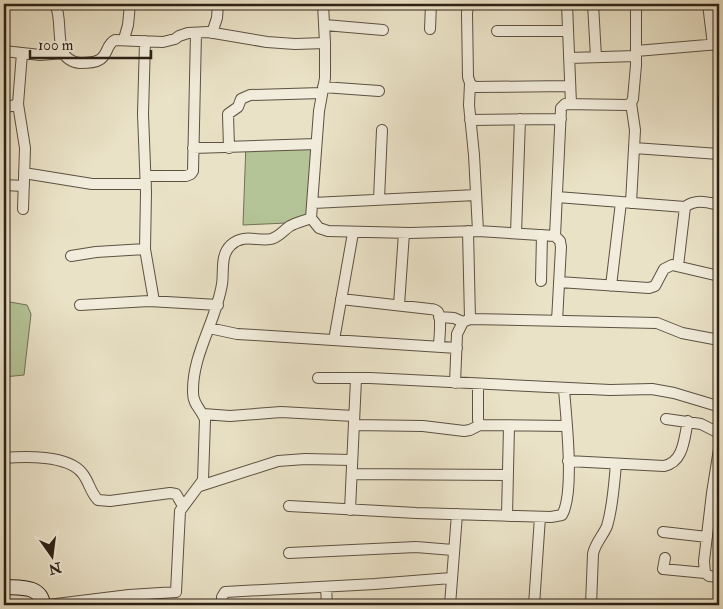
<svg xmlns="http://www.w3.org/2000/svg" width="723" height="609" font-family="'IM FELL Double Pica',serif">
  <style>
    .green { fill: #b4c497; stroke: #717256 }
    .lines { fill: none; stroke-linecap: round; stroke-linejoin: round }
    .street-casing { stroke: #5d5142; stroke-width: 12 }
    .secondary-casing { stroke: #2e2116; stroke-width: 16 }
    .street { stroke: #f1ecdb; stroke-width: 10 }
    .secondary { stroke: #f1ecdb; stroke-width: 14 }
  </style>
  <rect width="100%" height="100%" fill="#eae2c7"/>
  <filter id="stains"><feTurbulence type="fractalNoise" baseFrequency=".004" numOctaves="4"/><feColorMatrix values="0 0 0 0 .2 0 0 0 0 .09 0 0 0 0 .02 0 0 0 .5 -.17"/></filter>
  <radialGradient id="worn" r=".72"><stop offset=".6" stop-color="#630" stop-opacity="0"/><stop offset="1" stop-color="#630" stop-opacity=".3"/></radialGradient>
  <path class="green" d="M246,143L313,144V212L287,223L243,225Z
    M4,301L27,305L31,314L24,375L4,377Z"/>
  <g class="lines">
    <defs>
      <path id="street" d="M323,4L325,43
        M471,4L468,6L467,13L468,77L470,83L474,87L570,86
        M567,4L571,104
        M593,4L596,57
        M708,4L713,45
        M325,25L383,30
        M430,29L431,4
        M497,31H568
        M212,33L217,18L218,4
        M124,39L128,25L130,4
        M145,41L143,114L146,192L145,249L154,301
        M4,51L40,55L63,53
        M636,51L719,44
        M22,53L18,104L25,148L23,209
        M569,58L636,56
        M470,83L469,105L474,155L478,231
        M323,87L379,91
        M4,108L18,104
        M470,120L561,119
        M193,148L316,144
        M229,148L228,114L238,107L241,99L250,95L322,93
        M634,148L719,154
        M24,173L92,184H146
        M146,176H186L191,174L193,171L196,33
        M4,185L24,186
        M557,197L685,207
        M379,199L382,130
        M313,203L476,195
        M631,203L635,130L631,103
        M311,218L319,228L328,231L410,233L478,231L555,236L560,241L561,247L557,321
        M468,231L470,319
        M516,233L520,119
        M555,236L561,108L565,104L627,105L631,103L633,99L636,65V4
        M71,256L96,252L145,249
        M678,266L685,207C696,199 706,202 719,205
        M541,281L542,235
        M559,282L649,288L655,286L664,269L672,265L719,276
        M611,286L621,202
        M341,299L430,309C433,309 436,310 438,312C442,318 439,340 439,347
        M80,305L149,301L218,305
        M399,305L404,233
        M439,317L454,318L463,322
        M209,328L237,334L255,335L457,348
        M334,340L353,233
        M318,378H370L610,390L652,389L674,393L714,405
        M455,383L457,334L463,322L470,319L657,323L682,333L719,340
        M478,384V420L480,425L566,426
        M203,414L230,416L281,412L354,416
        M666,419L701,424L719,433
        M354,425L423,426L464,431L470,430L480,425
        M719,449L712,493L704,561L705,573L709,576L719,577
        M4,458C24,456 68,455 82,473C89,481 90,492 98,500L110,501L170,493L176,494L183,506
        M568,461L664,466C684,462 684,438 688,421
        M352,474L508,475
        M200,486L278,461L305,459L352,460
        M289,506L416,513L551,517L562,515C575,493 566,417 564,389
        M350,510L356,379
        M507,516L509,426
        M663,532L707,537
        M289,553L416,547L453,550
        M665,558L663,569L705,573
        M326,587L327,605
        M48,605L129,595L176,592L180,511L203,480L205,420C202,410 193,405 193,393C192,354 216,322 222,284C224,271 220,255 231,245C244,233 258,242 271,239C279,237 284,230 290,226C297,222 304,221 311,218L319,111L325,78V43L295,44L267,42L208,32L188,33L179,36L175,39L163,42L115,40C106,44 108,56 99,60C94,63 85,63 80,63C50,60 65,22 55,4
        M129,605V595
        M222,605V597L225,592L375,584L451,578
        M450,605L457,514
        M534,605L540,517
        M591,605L593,554C595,543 603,536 607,526C613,506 614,485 616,464"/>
      <path id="secondary" d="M4,587C20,588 41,585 43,605"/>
    </defs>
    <use href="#street" class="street-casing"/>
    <use href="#secondary" class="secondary-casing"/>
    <use href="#street" class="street"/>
    <use href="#secondary" class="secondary"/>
  </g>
  <rect width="723" height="609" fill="none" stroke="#eae2c7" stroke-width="20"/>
  <rect x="5" y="5" width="713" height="599" fill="none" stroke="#2e2116" stroke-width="2.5"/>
  <rect x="10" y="10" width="703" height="589" fill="none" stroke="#2e2116"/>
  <g transform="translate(52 556) rotate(166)" stroke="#f1ecdb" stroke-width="4" paint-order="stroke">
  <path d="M0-4L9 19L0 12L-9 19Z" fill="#2e2116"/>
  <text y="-8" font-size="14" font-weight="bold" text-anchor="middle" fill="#2e2116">N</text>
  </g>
  <path d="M30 50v8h121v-8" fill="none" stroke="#2e2116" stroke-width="2.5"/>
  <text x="38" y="50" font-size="15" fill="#2e2116" stroke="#f1ecdb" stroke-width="4" paint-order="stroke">100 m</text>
  <rect width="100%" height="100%" filter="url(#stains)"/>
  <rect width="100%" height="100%" fill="url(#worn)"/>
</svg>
